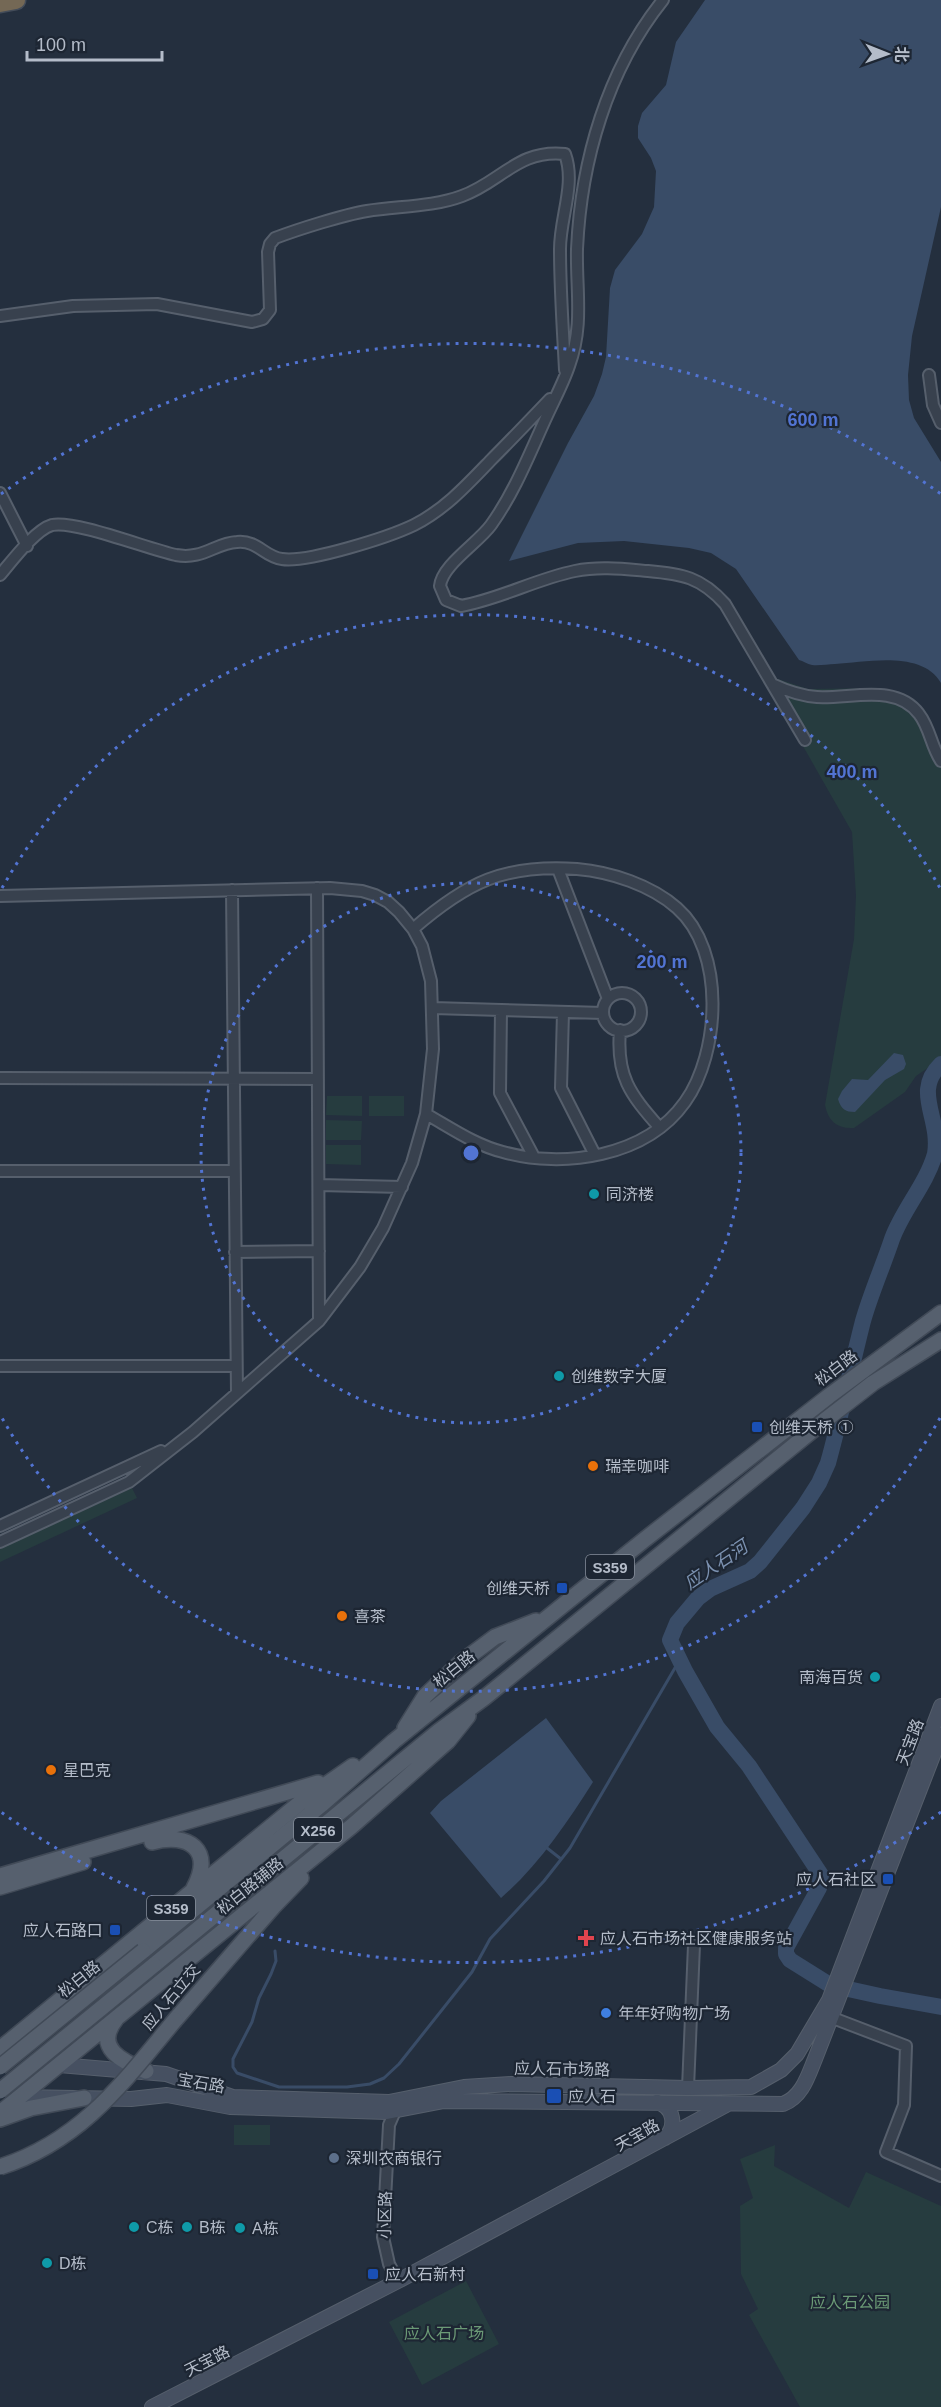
<svg xmlns="http://www.w3.org/2000/svg" width="941" height="2407" font-family="Helvetica,'Noto Sans SC',sans-serif">
  <style>
    .green { fill: #263c3f }
    .water { fill: #394c67 }
    .lines { fill: none; stroke-linecap: round; stroke-linejoin: round }
    .stream { stroke: #394c67; stroke-width: 3 }
    .river { stroke: #394c67; stroke-width: 16 }
    .street-casing { stroke: #565f6c; stroke-width: 14 }
    .secondary-casing { stroke: #565f6c; stroke-width: 16 }
    .primary-casing { stroke: #414a57; stroke-width: 18 }
    .highway-casing { stroke: #434c59; stroke-width: 21 }
    .street { stroke: #38414e; stroke-width: 10 }
    .secondary { stroke: #465061; stroke-width: 14 }
    .primary { stroke: #56606e; stroke-width: 15 }
    .highway { stroke: #746855; stroke-width: 18 }
    .primary-bridge-casing { stroke: #414a57; stroke-width: 18; stroke-linecap: butt }
    .primary-bridge { stroke: #56606e; stroke-width: 15 }
    .ring { fill: none; stroke: #5274d3; stroke-width: 3; stroke-dasharray: 3 6 }
    .culture-dot { fill: #0f9aa8; stroke: #1d2633; stroke-width: 2 }
    .transit-dot { fill: #1a4fb4; stroke: #1d2633; stroke-width: 2 }
    .food-dot { fill: #e8710a; stroke: #1d2633; stroke-width: 2 }
    .health-dot { fill: #e0444e; stroke: #1d2633; stroke-width: 2 }
    .shop-dot { fill: #3f7fe0; stroke: #1d2633; stroke-width: 2 }
    .service-dot { fill: #5c6f8a; stroke: #1d2633; stroke-width: 2 }
    .labels { text-anchor: middle; dominant-baseline: central; stroke-width: 4.5; stroke-linejoin: round; paint-order: stroke }
    .shield { fill: #1d2633; stroke: #878f9c; stroke-width: 1.5 }
    .shield-label { font-size: 15px; font-weight: bold; fill: #b4bcc9 }
    .poi-label { font-size: 16px; fill: #b4bcc9; stroke: #1d2633; text-anchor: start }
    .street-label { font-size: 16px; fill: #b4bcc9; stroke: #1d2633 }
    .park-label { font-size: 16px; fill: #6b9a76; stroke: #1d2633 }
    .water-label { font-size: 18px; font-style: italic; fill: #7c92b1; stroke: #1d2633 }
    .centre { fill: #5274d3; stroke: #1d2633; stroke-width: 3 }
    .ring-label { font-size: 18px; text-anchor: middle; font-weight: bold; fill: #5274d3; stroke: #1d2633; stroke-width: 4.5; stroke-linejoin: round; paint-order: stroke }
  </style>
  <rect width="100%" height="100%" fill="#242f3e"/>
  <path class="green" d="M775,678L808,689L880,688L905,694L925,710L941,748V1059L916,1076L905,1092L854,1128C837,1129 828,1121 825,1105L854,939L856,896L852,832L767,683Z
    M327,1096H362V1116L326,1115Z
    M369,1096H404V1116H369Z
    M326,1120L362,1121L361,1140H326Z
    M326,1145H361V1165L326,1164Z
    M132,1488L137,1498L0,1562V1549Z
    M234,2125H270V2145H234Z
    M775,2145L774,2166L849,2208L866,2172L941,2206V2407H800L749,2315L758,2309L741,2274L740,2206L753,2198L740,2159Z
    M466,2281L499,2344L422,2385L389,2322Z"/>
  <path class="water" d="M705,0H941V207L912,336L908,375L909,400L914,418L941,462V683C922,650 867,662 835,664C828,664 819,666 812,665C807,664 803,661 799,660L736,569L711,553L689,548L624,541L578,543L509,561L568,443L594,396L602,374L606,357L610,288L615,270L642,234L654,207L656,171L651,158L638,138V126L642,113L666,85L676,42Z
    M894,1053L903,1055L906,1064L904,1069L885,1080L855,1112C845,1112 841,1109 838,1099L842,1091L852,1079L868,1080Z
    M546,1718L593,1782C567,1823 538,1866 501,1898L430,1813L441,1801Z"/>
  <g class="lines">
    <path class="stream" d="M547,1848L561,1859
      M275,1951L276,1961L271,1974L259,1998L252,2022L233,2059V2067L237,2073L279,2087H347L370,2084L384,2078L399,2064L472,1972L490,1939L544,1881L570,1848L679,1661"/>
    <path class="river" d="M941,1064C912,1092 941,1117 935,1154C926,1185 903,1209 892,1239C883,1266 871,1293 863,1321C851,1368 841,1416 828,1463L819,1483L803,1508L760,1562L750,1571L710,1589L698,1598L677,1623L670,1640L685,1671L717,1727L749,1766L821,1875L819,1888L786,1948V1954L790,1960L830,1985L880,1996L941,2007"/>
    <defs>
      <path id="street" d="M663,0C607,70 581,161 577,249C576,291 584,325 569,366C563,384 553,402 545,420C529,455 514,493 491,525C478,543 442,565 440,586L446,600L461,606C500,599 536,579 575,571C599,566 624,569 648,571C682,574 701,577 725,604L805,740
        M0,316L73,306L157,304L252,322L263,319L270,310L268,252L270,244L275,238C299,229 343,215 367,211C398,206 433,207 462,196C501,182 518,149 565,154C576,184 560,217 560,249C560,290 563,330 565,370
        M929,375L933,405L941,423
        M0,493L27,546
        M0,575C12,561 35,530 52,525C75,520 148,549 176,555C203,560 215,543 237,542C258,540 264,557 282,559C308,563 389,537 414,525C444,510 467,485 490,461C510,441 530,420 550,399
        M772,684C787,691 802,696 817,697C851,699 896,683 919,714C930,728 931,746 941,761
        M558,869L608,999
        M317,888L319,1321
        M232,890L237,1393
        M0,896L330,888L362,891L375,895L388,902L399,912L413,929L422,946L431,981L433,1049L426,1114L412,1163L383,1228L360,1267L319,1321L193,1432L129,1482L0,1542
        M413,929C467,882 504,864 577,869C611,872 651,885 677,908C726,951 720,1053 685,1102C646,1157 563,1169 503,1152C475,1145 451,1128 426,1114
        M603 1012a19 19 0 1 1 38 0a19 19 0 1 1-38 0Z
        M433,1008L603,1013
        M501,1010L500,1093L534,1157
        M563,1012L561,1088L595,1155
        M620,1030C616,1076 630,1094 659,1127
        M0,1078L318,1079
        M0,1171H234
        M319,1185L402,1187
        M235,1252L319,1251
        M0,1366H236
        M0,1526L161,1451
        M825,2015L906,2046L904,2105L886,2152L941,2176
        M688,2088L694,1945
        M395,2111L389,2125L383,2237L389,2264L398,2281"/>
      <path id="secondary" d="M59,2065L166,2074L233,2097L389,2102L464,2087L511,2084L688,2088L751,2087L781,2070L797,2054L829,2000L941,1706
        M19,2097L131,2099L167,2095L230,2107L387,2112L444,2101L783,2104C802,2097 808,2076 815,2059L941,1735
        M657,2102C674,2107 677,2126 665,2138
        M152,2407L398,2281L728,2104"/>
      <path id="primary" d="M405,1728L425,1696L460,1663L495,1637L536,1621
        M152,1842C189,1832 214,1850 194,1888
        M0,1876L318,1783
        M0,1887L83,1862
        M143,1951L321,1805L394,1741L644,1540L829,1396L941,1313
        M154,1965L439,1731L484,1698L824,1421L873,1383L941,1340
        M116,2019C93,2048 123,2062 146,2071
        M175,2020L273,1907L301,1878
        M0,2049L301,1802L353,1766
        M0,2113L352,1826L448,1741L468,1716
        M0,2119L31,2108L84,2098"/>
      <path id="highway" d="M0,3L16,0"/>
    </defs>
    <use href="#street" class="street-casing"/>
    <use href="#secondary" class="secondary-casing"/>
    <use href="#primary" class="primary-casing"/>
    <use href="#highway" class="highway-casing"/>
    <use href="#street" class="street"/>
    <use href="#secondary" class="secondary"/>
    <use href="#primary" class="primary"/>
    <use href="#highway" class="highway"/>
    <defs>
      <path id="primary-bridge" d="M0,2067L143,1951
        M0,2091L154,1965
        M0,2167C81,2141 123,2083 175,2020"/>
    </defs>
    <use href="#primary-bridge" class="primary-bridge-casing"/>
    <use href="#primary-bridge" class="primary-bridge"/>
  </g>
  <g class="ring">
    <circle cx="471" cy="1153" r="270"/>
    <path d="M940 1418A539 539 0 0 1 2 1418M2 888A539 539 0 0 1 940 888"/>
    <path d="M941 1812A809 809 0 0 1 1 1812M1 494A809 809 0 0 1 941 494"/>
  </g>
  <g class="culture-dot">
    <circle cx="594" cy="1194" r="6"/>
    <circle cx="559" cy="1376" r="6"/>
    <circle cx="875" cy="1677" r="6"/>
    <circle cx="134" cy="2227" r="6"/>
    <circle cx="187" cy="2227" r="6"/>
    <circle cx="240" cy="2228" r="6"/>
    <circle cx="47" cy="2263" r="6"/>
  </g>
  <g class="transit-dot">
    <rect x="751" y="1421" width="12" height="12" rx="3"/>
    <rect x="556" y="1582" width="12" height="12" rx="3"/>
    <rect x="882" y="1873" width="12" height="12" rx="3"/>
    <rect x="109" y="1924" width="12" height="12" rx="3"/>
    <rect x="546" y="2088" width="16" height="16" rx="3"/>
    <rect x="367" y="2268" width="12" height="12" rx="3"/>
  </g>
  <g class="food-dot">
    <circle cx="593" cy="1466" r="6"/>
    <circle cx="342" cy="1616" r="6"/>
    <circle cx="51" cy="1770" r="6"/>
  </g>
  <path class="health-dot" d="M583 1929h6v6h6v6h-6v6h-6v-6h-6v-6h6z"/>
  <circle class="shop-dot" cx="606" cy="2013" r="6"/>
  <circle class="service-dot" cx="334" cy="2158" r="6"/>
  <g class="labels">
    <g class="shield">
      <rect x="586" y="1555" width="48" height="24" rx="4.5"/>
      <rect x="294" y="1818" width="48" height="24" rx="4.5"/>
      <rect x="147" y="1896" width="48" height="24" rx="4.5"/>
    </g>
    <g class="shield-label">
      <text x="610" y="1567">S359</text>
      <text x="318" y="1830">X256</text>
      <text x="171" y="1908">S359</text>
    </g>
    <g class="poi-label">
      <text x="606" y="1194">同济楼</text>
      <text x="571" y="1376">创维数字大厦</text>
      <text x="769" y="1427">创维天桥 ①</text>
      <text x="605" y="1466">瑞幸咖啡</text>
      <text x="550" y="1588" text-anchor="end">创维天桥</text>
      <text x="354" y="1616">喜茶</text>
      <text x="863" y="1677" text-anchor="end">南海百货</text>
      <text x="63" y="1770">星巴克</text>
      <text x="876" y="1879" text-anchor="end">应人石社区</text>
      <text x="103" y="1930" text-anchor="end">应人石路口</text>
      <text x="600" y="1938">应人石市场社区健康服务站</text>
      <text x="618" y="2013">年年好购物广场</text>
      <text x="568" y="2096">应人石</text>
      <text x="346" y="2158">深圳农商银行</text>
      <text x="146" y="2227">C栋</text>
      <text x="199" y="2227">B栋</text>
      <text x="252" y="2228">A栋</text>
      <text x="59" y="2263">D栋</text>
      <text x="385" y="2274">应人石新村</text>
    </g>
    <g class="street-label">
      <text transform="translate(836 1368) rotate(-37)">松白路</text>
      <text transform="translate(454 1669) rotate(-39)">松白路</text>
      <text transform="translate(910 1742) rotate(-69)">天宝路</text>
      <text transform="translate(250 1886) rotate(-39)">松白路辅路</text>
      <text transform="translate(79 1979) rotate(-39)">松白路</text>
      <text transform="translate(171 1997) rotate(-50)">应人石立交</text>
      <text transform="translate(562 2069) rotate(1)">应人石市场路</text>
      <text transform="translate(201 2083) rotate(10)">宝石路</text>
      <text transform="translate(637 2135) rotate(-29)">天宝路</text>
      <text transform="translate(385 2215) rotate(-89)">小区路</text>
      <text transform="translate(207 2361) rotate(-27)">天宝路</text>
    </g>
    <g class="park-label">
      <text x="850" y="2302">应人石公园</text>
      <text x="444" y="2333">应人石广场</text>
    </g>
    <g class="water-label">
      <text transform="translate(716 1565) rotate(-34)">应人石河</text>
    </g>
  </g>
  <circle cx="471" cy="1153" r="9" class="centre"/>
  <g class="ring-label">
    <text x="813" y="426">600 m</text>
    <text x="852" y="778">400 m</text>
    <text x="662" y="968">200 m</text>
  </g>
  <g transform="translate(887 54) rotate(91)" stroke="#1d2633" stroke-width="4.5" paint-order="stroke">
  <path d="M0-4.5L10 22L0 15L-10 22Z" fill="#b4bcc9"/>
  <text y="-9" font-size="16" font-weight="bold" text-anchor="middle" fill="#b4bcc9">北</text>
  </g>
  <path d="M27 51v9h135v-9" fill="none" stroke="#b4bcc9" stroke-width="3"/>
  <text x="36" y="51" font-size="18" fill="#b4bcc9" stroke="#1d2633" stroke-width="4.5" paint-order="stroke">100 m</text>
</svg>
